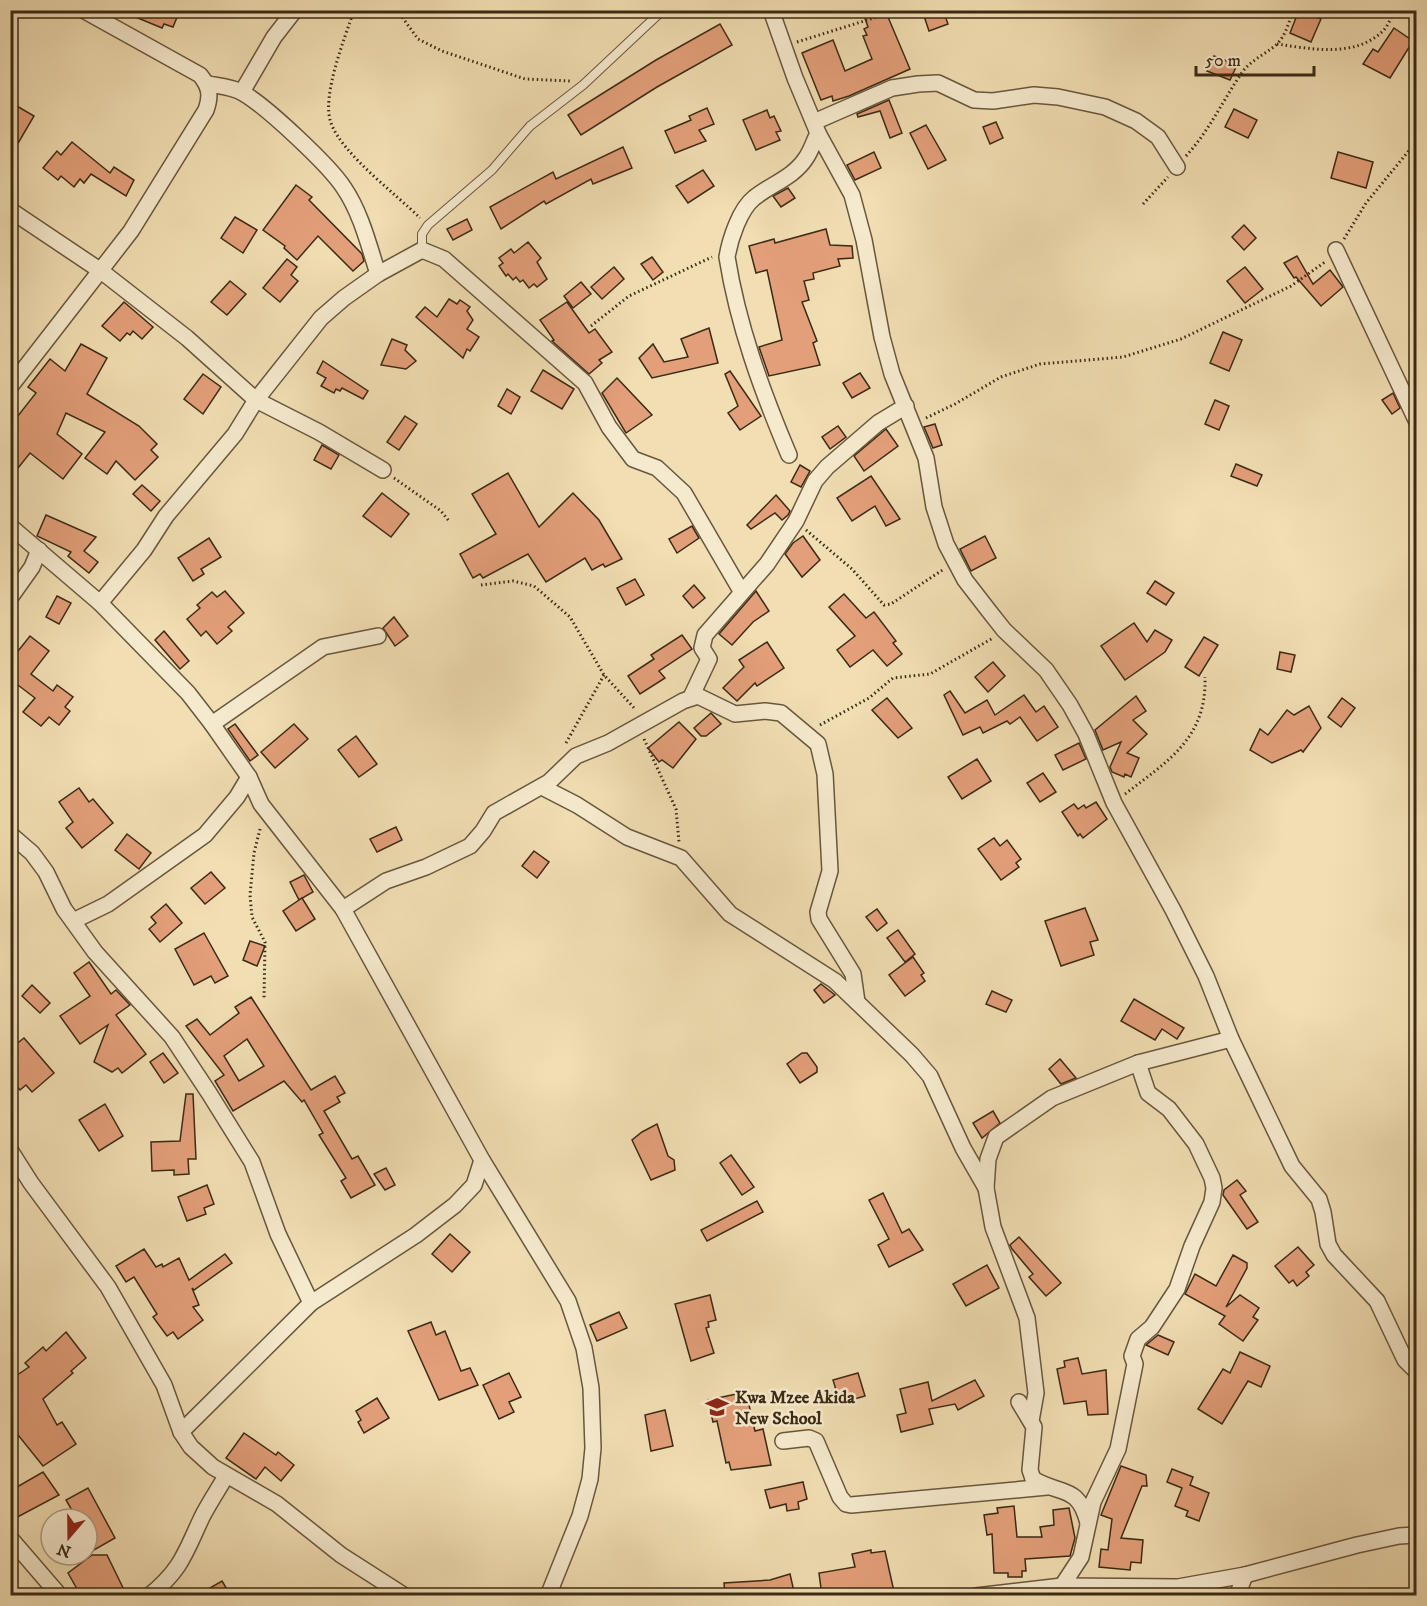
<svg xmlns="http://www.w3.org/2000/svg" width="1427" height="1606" viewBox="0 0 1427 1606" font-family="'IM FELL DW Pica',serif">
<rect width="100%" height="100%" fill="#f1deb3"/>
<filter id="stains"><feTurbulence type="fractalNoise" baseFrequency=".00333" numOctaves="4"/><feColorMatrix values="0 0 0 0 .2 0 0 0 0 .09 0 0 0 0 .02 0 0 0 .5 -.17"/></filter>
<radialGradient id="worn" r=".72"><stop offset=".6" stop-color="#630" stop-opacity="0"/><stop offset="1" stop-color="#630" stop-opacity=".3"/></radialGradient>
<g fill="#e39f79" stroke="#3b2a15" stroke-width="1.5" fill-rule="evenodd">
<path d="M132,10h48l-7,17 -9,-3 -2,4 -41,-17z"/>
<path d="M862,10h23l25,59 -61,27 -16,5 -1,-5 -11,4 -19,-47 31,-13 12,31 27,-12 -9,-23 4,-1 -3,-6 4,-2z"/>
<path d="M922,10h21l5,14 -19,7z"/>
<path d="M1299,10l22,9 -10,23 -21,-9z"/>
<path d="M720,24l12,21 -75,42 -76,48 -13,-20 88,-55z"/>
<path d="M1394,28l19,13 -23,37 -27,-14 10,-15 5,3z"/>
<path d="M1214,56l23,9 -7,15 -23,-9z"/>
<path d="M889,100l13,33 -12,5 -10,-27 -22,6 -1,-3z"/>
<path d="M10,102l24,14 -24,41z"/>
<path d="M707,108l7,16 -15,6 7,11 -31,12 -10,-22 26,-11 -2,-4z"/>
<path d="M1234,109l23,11 -9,18 -23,-11z"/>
<path d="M767,110l3,8 4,-2 7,15 -5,1 4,8 -24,10 -13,-30z"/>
<path d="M996,122l7,16 -13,6 -7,-17z"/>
<path d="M926,125l20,35 -18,9 -18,-36z"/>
<path d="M72,142l38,31 4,-6 20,13 -8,16 -35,-22 -7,9 -4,-4 -6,8 -13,-11 -3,4 -15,-12 14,-17 4,4z"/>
<path d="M623,147l9,21 -39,16 -2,-5 -45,25 -2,-3 -43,28 -11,-22 63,-35 3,7z"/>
<path d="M874,152l7,16 -26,12 -8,-15z"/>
<path d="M1338,152l35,10 -7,26 -35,-10z"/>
<path d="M703,170l11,16 -26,17 -12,-17z"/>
<path d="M296,185l16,12 -3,3 53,54 2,7 -11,10 -35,-35 -21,24 -13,-12 1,-2 -22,-16z"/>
<path d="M788,188l7,10 -14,9 -8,-11z"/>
<path d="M235,217l22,13 -14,23 -22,-15z"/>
<path d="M467,219l5,11 -19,10 -6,-11z"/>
<path d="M1244,225l12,13 -12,12 -12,-13z"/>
<path d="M826,229l4,16 22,1 1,12 -15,1 2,7 -27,7 1,6 -10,2 5,19 -7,2 15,39 -4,2 7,22 -51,11 -10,-29 23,-7 -15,-70 -11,3 -7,-27 25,-7 1,4z"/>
<path d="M528,242l13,16 -4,4 10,17 -10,8 -3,-3 -5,4 -6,-8 -3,2 -4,-5 -3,3 -5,-6 -2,2 -7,-10 4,-3 -4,-5 12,-9 3,4z"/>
<path d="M1297,256l16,28 17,-14 13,17 -22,19 -25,-29 -2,1 -10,-15z"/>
<path d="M652,257l11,15 -10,8 -12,-16z"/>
<path d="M287,259l10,8 -6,8 7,6 -18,21 -17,-14z"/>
<path d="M614,267l10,12 -22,20 -11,-12z"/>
<path d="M1245,267l18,22 -18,14 -18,-22z"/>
<path d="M230,281l16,13 -19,21 -16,-13z"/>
<path d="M581,282l10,12 -18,14 -9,-12z"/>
<path d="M449,299l8,5 3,-4 10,7 -3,4 6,9 -6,9 12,8 -9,14 -3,-2 -4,9 -47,-41 9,-10 12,10z"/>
<path d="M124,302l29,25 -11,12 -9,-8 -3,4 -3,-2 -7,8 -18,-15z"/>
<path d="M567,302l22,31 6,-4 17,23 -13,8 3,3 -13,11 -37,-33 2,-1 -14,-20z"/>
<path d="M709,328l9,35 -66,15 -13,-20 14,-14 11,18 24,-5 -7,-18z"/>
<path d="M1223,332l19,8 -13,31 -19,-8z"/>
<path d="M392,339l15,6 -2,5 11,11 -10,8 -25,-4z"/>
<path d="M81,344l26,14 -20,36 52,32 18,18 -6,6 7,7 -23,23 -19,-19 -9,13 -22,-16 20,-26 -39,-19 -9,21 25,20 -19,25 -33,-26 -20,25v-52l26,-33 -8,-6 22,-28 15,12z"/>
<path d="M323,361l45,30 -5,8 -21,-11 -2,3 -4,-2 -2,4 -13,-7 5,-8 -9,-5z"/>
<path d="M543,370l31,19 -12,20 -31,-18z"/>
<path d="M730,371l31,45 -21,14 -12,-17 10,-7 -13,-32z"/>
<path d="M860,373l10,15 -18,10 -9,-15z"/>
<path d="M203,374l18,13 -18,27 -19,-15z"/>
<path d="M617,378l35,37 -26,18 -24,-40z"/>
<path d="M507,389l13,8 -9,17 -13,-8z"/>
<path d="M1393,393l7,15 -8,6 -10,-14z"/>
<path d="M1215,400l14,6 -10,24 -14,-6z"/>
<path d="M405,416l12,8 -18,26 -12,-8z"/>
<path d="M935,424l7,21 -9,3 -9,-21z"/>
<path d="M838,426l8,11 -16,12 -8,-12z"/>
<path d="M886,429l12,17 -34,25 -10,-15z"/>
<path d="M322,445l17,10 -8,14 -17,-9z"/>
<path d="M1236,464l26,11 -5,11 -26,-10z"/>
<path d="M800,465l10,6 -9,16 -10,-5z"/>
<path d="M508,473l31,54 34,-34 26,27 23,39 -17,8 -2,-3 -11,6 -7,-12 -39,24 -18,-28 -45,24 -3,-4 -7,4 -13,-24 36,-20 -24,-40z"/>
<path d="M871,476l29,43 -14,7 -11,-20 -23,15 -15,-23z"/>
<path d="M142,485l18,16 -9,10 -18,-17z"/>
<path d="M382,493l27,21 -18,23 -28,-21z"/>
<path d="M776,495l14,16 -2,4 -6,5 -7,-7 -24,16 -4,-4z"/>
<path d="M46,515l50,22 -12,14 14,11 -9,11 -21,-17 3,-4 -34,-16z"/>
<path d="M692,526l7,12 -22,15 -8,-14z"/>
<path d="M803,536l17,24 -18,17 -17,-23 8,-11z"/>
<path d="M985,536l11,22 -25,13 -11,-22z"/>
<path d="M209,538l12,19 -20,12 3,5 -11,7 -15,-23z"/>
<path d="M635,579l9,16 -18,10 -9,-17z"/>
<path d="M1155,581l19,12 -8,12 -19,-12z"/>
<path d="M694,585l11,13 -12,10 -10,-12z"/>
<path d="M225,591l19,22 -16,14 4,4 -15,13 -11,-13 -5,5 -14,-17 13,-11 -3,-3 15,-13 5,5z"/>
<path d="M756,591l13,20 -16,11 -21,23 -13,-11z"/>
<path d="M844,594l22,24 8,-6 22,29 -3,2 9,11 -15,12 -14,-16 -23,17 -13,-17 18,-14 -26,-29z"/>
<path d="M57,596l14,7 -12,21 -13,-7z"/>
<path d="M394,617l14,19 -13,10 -12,-18z"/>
<path d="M1134,623l13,19 8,-12 17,10 -7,12 -40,28 -24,-34z"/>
<path d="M164,631l25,30 -9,8 -25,-29z"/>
<path d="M682,635l10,14 -33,22 6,7 -25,16 -12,-18 26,-17 -3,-4z"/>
<path d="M30,636l19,15 -18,23 22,17 4,-6 16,12 -8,10 5,4 -11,14 -10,-8 -8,9 -18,-14 12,-14 -25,-19v-18z"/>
<path d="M1204,637l14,8 -19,31 -14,-9z"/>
<path d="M767,642l17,26 -27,18 -2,-3 -18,18 -14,-13 21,-21 -5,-7z"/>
<path d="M1280,652l15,3 -4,17 -14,-3z"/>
<path d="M993,662l12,14 -17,16 -13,-15z"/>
<path d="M950,691l15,22 22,-13 8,15 29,-20 12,17 8,-6 14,21 -21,14 -17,-24 -10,7 -3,-3 -24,12 -3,-6 -17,8 -19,-40z"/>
<path d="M1136,696l10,15 -13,9 14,14 -20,19 12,5 -8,19 -6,-3 -1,3 -12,-5 -2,-5 11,-25 -18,8 -8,-20z"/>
<path d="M887,698l25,30 -14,10 -26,-28z"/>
<path d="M1342,698l13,10 -14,19 -13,-10z"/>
<path d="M1309,706l12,22 -18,24 -2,-2 -29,13 -22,-13 10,-21 8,6 19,-25 7,5z"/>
<path d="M711,713l10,11 -15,12h-5l-7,-8z"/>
<path d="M679,722l17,17 -23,29 -11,-8 -3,2 -11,-14z"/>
<path d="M235,724l23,31 -8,6 -22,-32z"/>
<path d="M294,724l14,15 -33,29 -14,-16z"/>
<path d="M356,736l21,28 -18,13 -21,-27z"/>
<path d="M1079,743l7,16 -23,11 -8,-15z"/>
<path d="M977,759l14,22 -29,18 -14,-22z"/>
<path d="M1043,773l13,19 -16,10 -13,-19z"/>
<path d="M79,788l10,14 4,-3 20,24 -31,25 -16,-20 7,-6 -14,-20z"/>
<path d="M1096,802l11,17 -24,19 -3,-4 -2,2 -16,-24 12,-8 4,5 6,-4 2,3z"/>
<path d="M396,827l6,13 -25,12 -7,-13z"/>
<path d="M127,834l24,19 -12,16 -24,-19z"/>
<path d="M994,838l6,8 7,-6 14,19 -5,4 3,4 -18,13 -23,-31z"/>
<path d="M534,851l15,11 -12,16 -15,-12z"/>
<path d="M211,872l14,16 -20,16 -14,-16z"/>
<path d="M304,875l9,17 -14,8 -9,-18z"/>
<path d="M302,898l13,21 -19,12 -13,-20z"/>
<path d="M166,904l16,19 -22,19 -11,-13 7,-6 -5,-6z"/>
<path d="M1085,908l13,32 -8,2 4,13 -33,11 -16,-45z"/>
<path d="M877,909l10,14 -10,8 -11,-14z"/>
<path d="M898,930l17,24 -10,8 -18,-24z"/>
<path d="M204,933l24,43 -13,7 -4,-7 -17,9 -19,-36z"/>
<path d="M250,941l15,5 -8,20 -14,-6z"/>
<path d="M913,957l11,16 -3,2 4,6 -20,15 -16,-21z"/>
<path d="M89,962l22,32 5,-4 14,15 -14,10 30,39 -24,19 -4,-5 -6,4 -18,-10 14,-37 -28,19 -20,-28 30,-20 -16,-23z"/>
<path d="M821,984l14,11 -11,8 -10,-13z"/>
<path d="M32,985l18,18 -10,10 -18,-17z"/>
<path d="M992,991l20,9 -6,12 -20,-8z"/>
<path d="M251,997l60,93 24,-14 10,17 -8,4 3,5 -16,9 28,48 6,-3 17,29 -24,13 -10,-17 5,-3 -27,-43 4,-2 -19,-33 -2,2 -18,-21 -51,30 -18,-30 9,-6 -38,-49 11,-7 13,16 29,-22 -4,-6zM247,1039l17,27 -25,15 -15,-25z"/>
<path d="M1134,999l50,29 -7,11 -15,-10 -7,11 -34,-19z"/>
<path d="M24,1038l30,35 -22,19 -6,-7 -6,5 -10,-12v-29z"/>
<path d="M163,1053l15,20 -14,10 -14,-21z"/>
<path d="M802,1053h5l10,14v5l-17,11 -13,-19z"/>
<path d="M1060,1059l16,19 -15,6 -12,-15z"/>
<path d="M186,1094h7l3,65h-8l1,15 -15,1v-5l-22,1 -1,-29 29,-1z"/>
<path d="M105,1104l18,32 -24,15 -20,-31z"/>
<path d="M993,1111l7,12 -18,15 -9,-15z"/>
<path d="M657,1124l11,32 6,4 1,10 -24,10 -19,-40 10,-8z"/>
<path d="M731,1155l23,32 -12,8 -22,-32z"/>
<path d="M386,1168l9,17 -10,5 -11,-16z"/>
<path d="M1237,1180l9,11 -6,4 18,27 -11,7 -24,-34 1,-5z"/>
<path d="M207,1185l7,19 -10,4 2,6 -19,7 -9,-24z"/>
<path d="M883,1193l19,40 7,-4 14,21 -34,17 -11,-22 11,-6 -20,-39z"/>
<path d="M757,1201l6,11 -56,29 -6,-11z"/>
<path d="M450,1234l20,18 -18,20 -20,-18z"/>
<path d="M1019,1237l42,46 -15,13 -17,-19 4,-3 -21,-25 -2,-4z"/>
<path d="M1298,1247l16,18 -8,7 3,4 -12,10 -4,-6 -4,3 -14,-17z"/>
<path d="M144,1249l12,18 6,-3 1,3 16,-9 10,22 36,-26 7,9 -38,27 -2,-2 7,17 -6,2 10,13 -25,19 -5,-7 -6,4 -14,-19 4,-3 -23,-37 -8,5 -10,-16z"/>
<path d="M1233,1255l14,8v5l-21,39 14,-12 19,13 -6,9 5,3 -15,21 -24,-17 6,-8 -40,-22 10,-20 21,12z"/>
<path d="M987,1265l12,23 -33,18 -13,-22z"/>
<path d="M710,1295l6,25 -8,2 1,5 -3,1 8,25 -23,8 -16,-57z"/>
<path d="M619,1312l8,16 -30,13 -7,-16z"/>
<path d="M431,1322l5,13 9,-4 16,40 9,-3 8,17 -39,15 -31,-69z"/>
<path d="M66,1332l20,26 -15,13 2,2 -30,26 14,26 5,-3 14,22 -33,22 -33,-41v-45l19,-13 -4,-4 18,-16 3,4z"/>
<path d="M1158,1335l16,7 -6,13 -22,-10z"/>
<path d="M1240,1352l30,14 -9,21 -13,-6 -26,43 -24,-15 25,-40 7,4z"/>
<path d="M1078,1358l4,16 24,-4 2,44 -20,1 -2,-14 -22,3 -7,-35 8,-2 -1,-6z"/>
<path d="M509,1373l12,24 -12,5 5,10 -15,7 -16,-34z"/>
<path d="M858,1373l7,23 -25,7 -7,-23z"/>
<path d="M975,1380l9,16 -26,14 -3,-6 -26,5 4,15 -32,8 -4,-17 9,-2 -6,-24 28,-7 4,19z"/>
<path d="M746,1392l9,39 8,-2 8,36 -40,5 -2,-8 -3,1 -9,-42 -4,1 -5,-22z"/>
<path d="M377,1398l12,20 -25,15 -6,-11 3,-2 -5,-9z"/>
<path d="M665,1410l8,36 -22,5 -6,-36z"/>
<path d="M244,1433l32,22 2,-3 16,13 -13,16 -16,-14 -9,12 -30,-21z"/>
<path d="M1121,1466l25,9 1,11h-5l-21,52 22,2 -2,23 -10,-1 -1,8 -31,-3 2,-18 7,1 4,-31 -11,-4z"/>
<path d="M1172,1469l21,8 -3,8 19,8 -10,28 -13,-5 2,-5 -13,-5 7,-18 -15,-6z"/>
<path d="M43,1472l16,23 -49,26v-30z"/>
<path d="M803,1482l4,17 -9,3 1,7 -12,2 -1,-7 -16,4 -5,-18z"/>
<path d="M88,1488l27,50 -28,16v-35h-10l-11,-19z"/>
<path d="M1014,1506l3,31h25l-2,-10 14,-2 -1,-15 16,-2 6,30 -5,18 -45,3 1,12h-4v6h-14v-4h-14l-2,-39 -5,1 -3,-20 14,-2 -1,-5z"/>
<path d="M871,1550v3l14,-2 10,45h-73l-3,-23 36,-6 -3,-13z"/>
<path d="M92,1555h15l20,41h-46l-13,-23z"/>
<path d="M790,1574l5,22h-70l-1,-13 46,-3z"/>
<path d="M222,1581l9,15h-35z"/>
</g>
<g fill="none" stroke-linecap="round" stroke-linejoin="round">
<g stroke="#68573c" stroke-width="10">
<path id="lane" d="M422,250v-16l6,-9 64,-55 38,-44 53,-41 80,-75"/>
</g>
<g stroke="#68573c" stroke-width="18">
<g id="street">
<path d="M771,10l24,68 23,55 34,62 12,45 18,97 10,37 34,84 8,49 12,37 19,36 24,31 15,19 42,40 24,35 16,29 28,69 59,107 33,66 25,63 61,127 27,33 4,13 5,32 6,11 43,46 28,59 11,11"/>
<path d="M208,84c11,2 25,3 35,9 24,14 87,73 101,95 17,25 25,58 34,86"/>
<path d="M242,92l32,-55 21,-27"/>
<path d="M814,122l78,-34 26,-4 20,-1 36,17 19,1 41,-6 24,2 47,10 31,14 22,16 19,30"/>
<path d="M10,210l91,61 86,67 69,62 63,32 64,38"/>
<path d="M1336,250l80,170"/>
<path d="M10,387l121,-156 75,-121c5,-14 4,-23 -6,-35l-117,-65"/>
<path d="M789,455c-27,-64 -51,-129 -62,-198 3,-18 13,-48 27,-59 17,-14 39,-20 52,-40 5,-7 8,-17 12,-25"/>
<path d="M10,526l90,77 88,90 24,31 37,53 12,27 82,105 139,251 86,141 16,47 7,40 2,60 -3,31 -10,37 -32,80"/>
<path d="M10,598l22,-31 7,-17"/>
<path d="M100,603l44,-53 22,-34 69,-82 21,-34 65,-82 23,-20 34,-24 44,-24 22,9 141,124 24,44 24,32 24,9 27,25 57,98"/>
<path d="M691,697l18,-38 -7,-11 3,-13 62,-71 29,-43 19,-40 12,-14 51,-44 28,-17"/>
<path d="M212,724l111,-77 55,-11"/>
<path d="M542,787l35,18 50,32 54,21 49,56 105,67 77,74 18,21 33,72 23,40"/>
<path d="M10,834l22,19 14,19 18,37 31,43 77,85 37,56 43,69 26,72 33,69"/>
<path d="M343,909l43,-28 40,-14 44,-21 13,-15 11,-18 55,-31 27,-26 32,-13 75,-42 15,-5 37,18 30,-3 16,2 37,31 7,30 5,97 -12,41 1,7 34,55 4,28"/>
<path d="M73,921l35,-17 97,-69 32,-38 12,-20"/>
<path d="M10,1150l21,33 77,104 56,98 17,47 10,15 22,20 64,37 64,51 64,41"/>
<path d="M1019,1402l15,25 -4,43 3,9c28,17 45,5 55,44"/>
<path d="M1031,1421l5,-28 -9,-75 -34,-91 -7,-39 2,-29 8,-22 56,-39 86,-35 93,-24"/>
<path d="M181,1432l130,-129 105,-68 39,-30 19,-20 8,-25"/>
<path d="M783,1441l26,-3 7,3 24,56 6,7 5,1 196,-18"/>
<path d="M10,1538l50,58"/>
<path d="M1062,1586l19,-29 12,-55 25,-53 17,-85 -3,-8 6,-17 14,-12 25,-38 15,-43 20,-44 2,-14 -2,-10 -16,-34 -27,-35 -21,-16 -10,-30"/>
<path d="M149,1596c33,-27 36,-43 53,-79 7,-14 16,-27 24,-41"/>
<path d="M976,1596l86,-10 116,1 67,-12 112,-30 42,-9 17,-1"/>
<path d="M1237,1596l8,-21"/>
</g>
</g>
<g stroke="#3b2a15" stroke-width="3" stroke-dasharray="1.5 3" stroke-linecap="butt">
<path d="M354,10c-9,28 -33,86 -23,113 11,31 65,71 89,95"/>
<path d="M397,10l21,29 24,12 83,28 45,2"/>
<path d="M797,42l83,-26 10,-6"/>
<path d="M1277,44c34,5 78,14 106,-13 5,-5 8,-14 12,-21"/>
<path d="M1186,156c23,-25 36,-54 55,-82 9,-14 24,-19 36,-30 9,-9 12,-22 16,-34"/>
<path d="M1143,204l25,-27"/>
<path d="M1344,239l22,-36 50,-61"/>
<path d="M591,326l38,-30 83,-39"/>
<path d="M926,418l29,-14 46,-27 39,-13 83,-7 58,-18 110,-53 34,-24"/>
<path d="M394,478l47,33 8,10"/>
<path d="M806,530l46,39 32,36 7,-1 53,-35"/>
<path d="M481,585l32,-4 21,5 36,31 34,58 32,35"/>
<path d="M820,725l49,-27 24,-20 37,-4 63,-36"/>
<path d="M644,739l32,70 3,33"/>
<path d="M566,743l38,-68"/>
<path d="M1125,794c43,-33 82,-56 80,-117"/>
<path d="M260,829l-6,24 -4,42 2,22 13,25 -1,58"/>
</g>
<use href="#lane" stroke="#f6eace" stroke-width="8"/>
<use href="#street" stroke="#f6eace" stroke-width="15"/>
</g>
<defs>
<g id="school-bare" transform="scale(1.8)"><path d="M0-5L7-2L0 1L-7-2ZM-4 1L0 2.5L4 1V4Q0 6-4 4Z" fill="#8f2418" stroke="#f6eace" stroke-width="2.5" paint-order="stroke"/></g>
</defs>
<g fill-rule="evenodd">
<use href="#school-bare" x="717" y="1407"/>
</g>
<g text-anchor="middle" stroke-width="5" stroke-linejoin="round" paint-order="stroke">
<g font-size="18" font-weight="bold" fill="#3b2a15" stroke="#f6eace" text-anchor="start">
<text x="735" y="1403">Kwa Mzee Akida<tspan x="735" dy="21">New School</tspan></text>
</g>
</g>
<rect width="1427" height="1606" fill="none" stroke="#f1deb3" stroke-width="36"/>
<rect x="12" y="12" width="1403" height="1582" fill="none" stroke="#3b2a15" stroke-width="3"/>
<rect x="18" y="18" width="1391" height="1570" fill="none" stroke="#3b2a15" stroke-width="1.5"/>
<g transform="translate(69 1537) rotate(200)"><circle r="28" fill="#f6eace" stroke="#ab9d84" stroke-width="1.5"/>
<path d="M0-4.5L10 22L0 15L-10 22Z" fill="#8f2418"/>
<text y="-9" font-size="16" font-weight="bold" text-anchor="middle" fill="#3b2a15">N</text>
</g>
<path d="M1196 66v9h118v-9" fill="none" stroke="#3b2a15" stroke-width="3"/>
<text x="1205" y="66" font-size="18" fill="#3b2a15" stroke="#f6eace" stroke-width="4.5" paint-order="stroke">50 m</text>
<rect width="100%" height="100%" filter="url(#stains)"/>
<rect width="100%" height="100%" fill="url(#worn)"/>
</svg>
